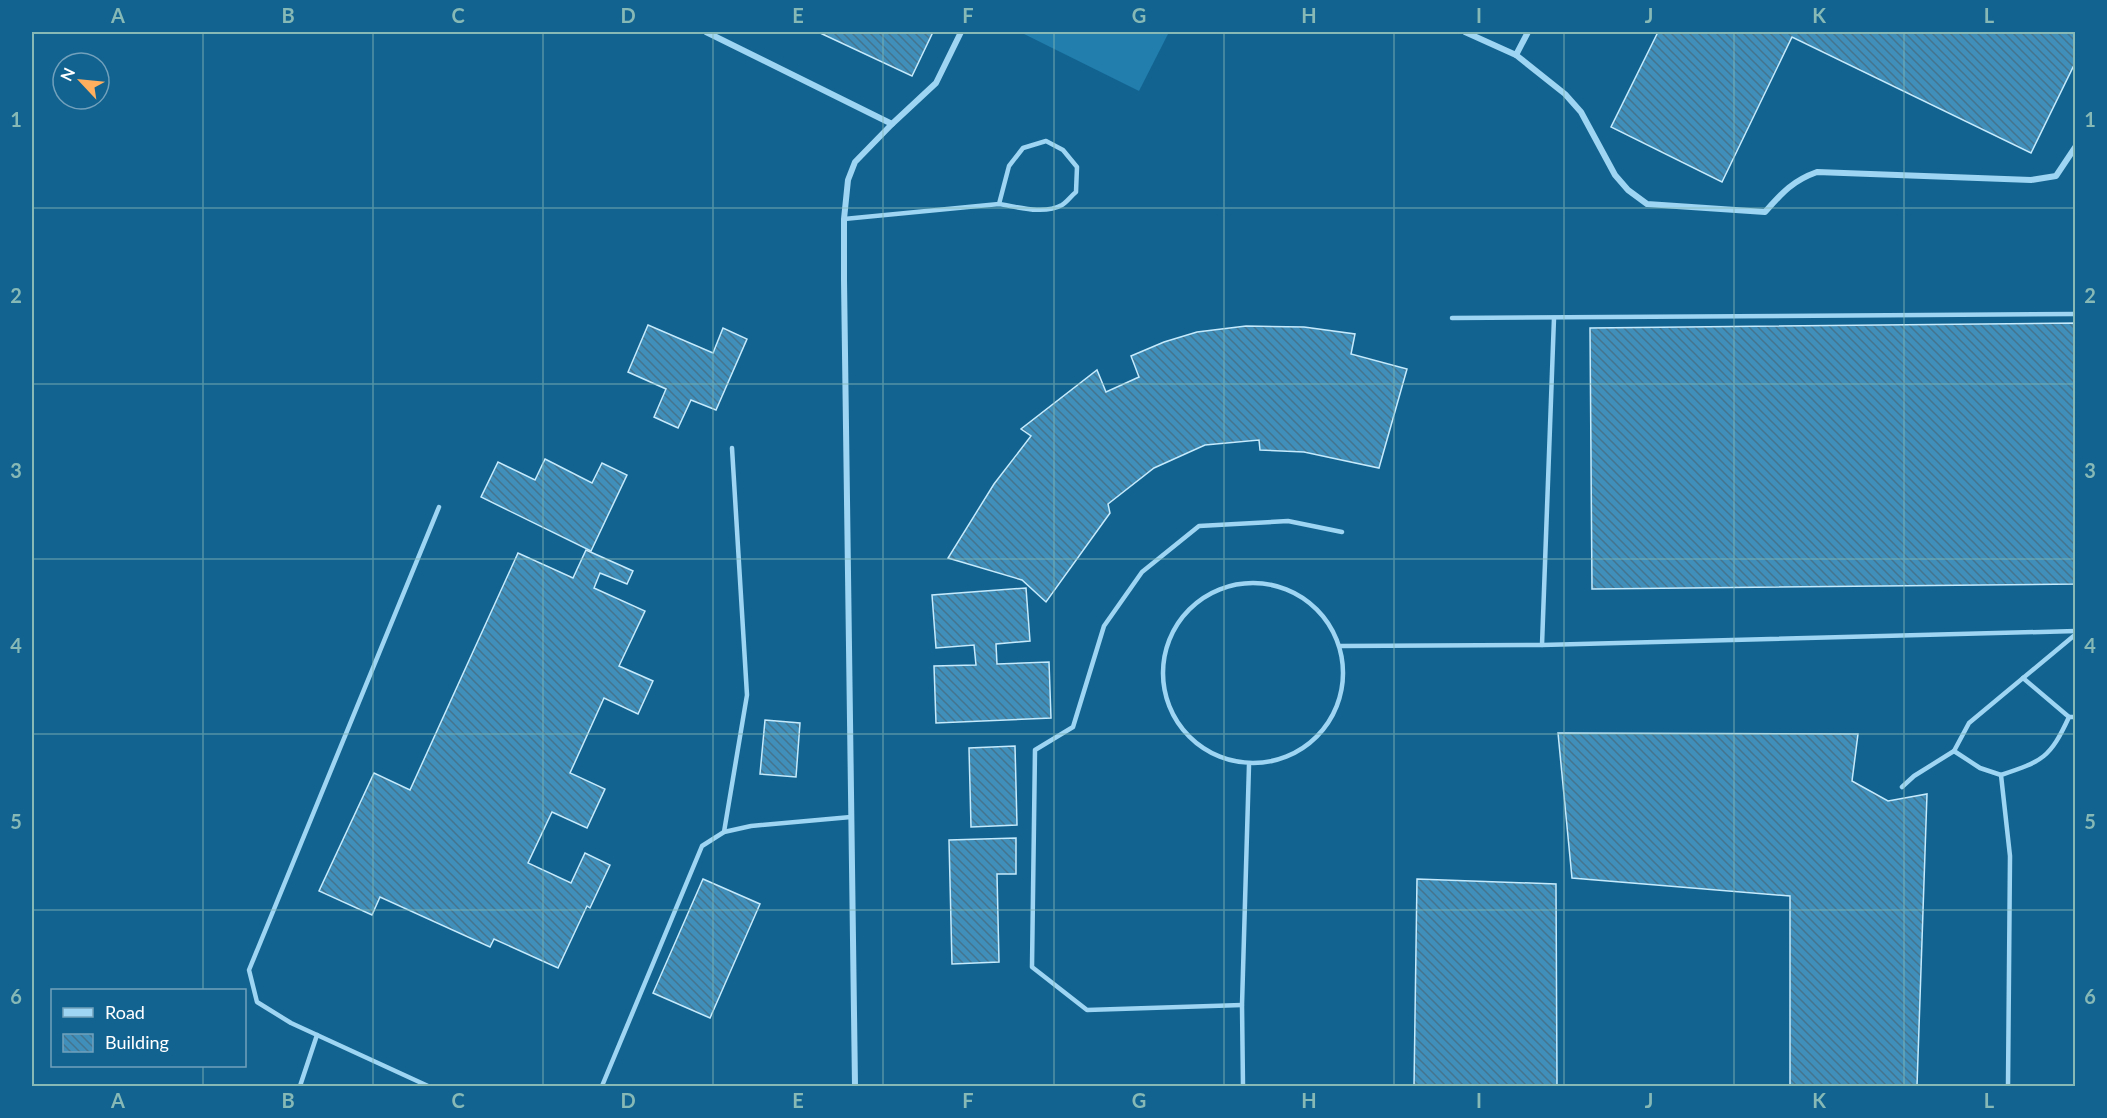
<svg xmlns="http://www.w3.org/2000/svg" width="2107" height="1118" viewBox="0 0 2107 1118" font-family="Lato,sans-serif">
<defs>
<pattern id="building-back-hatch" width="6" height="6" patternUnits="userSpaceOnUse" patternTransform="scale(1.5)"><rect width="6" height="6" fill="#3f8fba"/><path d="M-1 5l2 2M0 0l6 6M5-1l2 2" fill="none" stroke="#44748e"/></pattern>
</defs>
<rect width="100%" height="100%" fill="#136390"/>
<path fill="#217ead" d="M1020,32h149l-30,59z"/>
<g fill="url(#building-back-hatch)" stroke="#c5eafc" stroke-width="1.5">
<path d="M818,32h115l-21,44z"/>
<path d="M1658,32h418v29l-45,92 -239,-116 -70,145 -111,-55z"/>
<path d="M2076,323v261l-484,5 -2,-261z"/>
<path d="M648,325l65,28 10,-25 24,11 -31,71 -25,-10 -13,28 -24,-11 12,-28 -38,-17z"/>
<path d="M1246,326l58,1 51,7 -4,20 56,15 -28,99 -75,-16 -44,-2 -1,-10 -54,5 -51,23 -46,36 2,9 -64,89 -24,-22 -74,-22 46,-74 37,-48 -10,-7 76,-59 9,22 33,-15 -8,-21 33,-14 33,-10z"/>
<path d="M545,459l47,24 10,-20 25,12 -36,76 -110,-54 17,-35 37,18z"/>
<path d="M586,550l47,21 -6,13 -27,-11 -6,15 51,23 -26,55 34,15 -15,33 -34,-16 -34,75 35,16 -18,39 -35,-16 -24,51 43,20 14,-30 25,12 -20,43 -3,-2 -29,62 -64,-29 -4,8 -110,-50 -8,18 -53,-24 55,-118 36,17 108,-237 55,25z"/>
<path d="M1026,588l4,53 -34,3 1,20 52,-2 2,56 -115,5 -2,-57 42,-1 -2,-20 -38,3 -4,-53z"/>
<path d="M765,720l35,3 -4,54 -36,-3z"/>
<path d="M1558,733l300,1 -6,47 36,20 39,-7 -10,292h-127v-190l-218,-18z"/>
<path d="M1015,746l2,79 -46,2 -2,-79z"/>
<path d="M1016,838v36h-19l2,88 -47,2 -3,-124z"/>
<path d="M703,879l57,25 -50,114 -57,-25z"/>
<path d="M1417,879l139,5 1,202h-143z"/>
</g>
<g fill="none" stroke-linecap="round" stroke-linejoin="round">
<g stroke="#9ed5f2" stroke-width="4.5">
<path d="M844,219l155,-15c19,3 45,11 63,1 5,-3 9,-9 14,-13l1,-25 -14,-17 -17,-9 -23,7 -14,18 -10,38"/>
<path d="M1452,318l624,-4"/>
<circle cx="1253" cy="673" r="90"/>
<path d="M1542,645l12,-327"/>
<path d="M1340,646l202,-1 534,-14"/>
<path d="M2023,678l46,39"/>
<path d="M1954,751l15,-28 107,-89"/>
<path d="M1902,787l12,-11 40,-25 26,17 21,7"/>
<path d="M724,832l23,-137 -15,-247"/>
<path d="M1242,1005l-155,5 -55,-43 3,-217 38,-23 31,-101 38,-54 57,-46 89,-5 54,11"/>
<path d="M300,1086l17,-51"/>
<path d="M428,1086l-137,-63 -34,-21 -8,-32 190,-463"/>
<path d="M602,1086l100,-240 22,-14 27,-6 100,-9"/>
<path d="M1243,1086l-1,-81 7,-240"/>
<path d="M2008,1086l2,-230 -9,-81c42,-14 49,-17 68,-58h7"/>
</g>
<g stroke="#9ed5f2" stroke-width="6">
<path d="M706,32l186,92"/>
<path d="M1465,32l51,23 12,-23"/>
<path d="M1516,55l49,39 16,18 34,63 13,15 19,14 118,8c17,-19 27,-31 52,-40l214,8 25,-4 20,-30"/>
<path d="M855,1086l-11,-806v-61l4,-39 7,-18 37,-38 44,-41 25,-51"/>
</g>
</g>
<path fill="none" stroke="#87bab6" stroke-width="1.5" stroke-opacity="0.55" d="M203,32v958M373,32v1054M543,32v1054M713,32v1054M883,32v1054M1054,32v1054M1224,32v1054M1394,32v1054M1564,32v1054M1734,32v1054M1904,32v1054M32,208h2044M32,384h2044M32,559h2044M32,734h2044M32,910h2044M203,1066v20"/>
<rect width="2107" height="1118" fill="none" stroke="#136390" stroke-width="66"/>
<rect x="51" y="989" width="195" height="78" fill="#136390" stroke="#71a1bc" stroke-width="1.5"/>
<rect x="63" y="1008" width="30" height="9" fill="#9ed5f2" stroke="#71a1bc" stroke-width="1.5"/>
<text x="105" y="1019" font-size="18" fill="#ffffff">Road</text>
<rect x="63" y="1034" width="30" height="18" fill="url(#building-back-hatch)" stroke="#71a1bc" stroke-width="1.5"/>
<text x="105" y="1049" font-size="18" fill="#ffffff">Building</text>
<g transform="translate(81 81) rotate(296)"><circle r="28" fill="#136390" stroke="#71a1bc" stroke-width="1.5"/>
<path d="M0-4.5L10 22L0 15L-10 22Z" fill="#ffaf5e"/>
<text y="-9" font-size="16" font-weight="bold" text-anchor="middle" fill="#ffffff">N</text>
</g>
<rect x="33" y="33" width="2041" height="1052" fill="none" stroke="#87bab6" stroke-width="2"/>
<g font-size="20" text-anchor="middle" font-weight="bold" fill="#87bab6">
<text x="118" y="23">A</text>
<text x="288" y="23">B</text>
<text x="458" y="23">C</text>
<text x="628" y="23">D</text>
<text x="798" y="23">E</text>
<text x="968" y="23">F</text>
<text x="1139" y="23">G</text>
<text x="1309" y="23">H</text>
<text x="1479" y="23">I</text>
<text x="1649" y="23">J</text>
<text x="1819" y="23">K</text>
<text x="1989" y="23">L</text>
<text x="16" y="127">1</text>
<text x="2090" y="127">1</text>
<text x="16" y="303">2</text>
<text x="2090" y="303">2</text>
<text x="16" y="478">3</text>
<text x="2090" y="478">3</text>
<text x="16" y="653">4</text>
<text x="2090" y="653">4</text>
<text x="16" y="829">5</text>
<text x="2090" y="829">5</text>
<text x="16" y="1004">6</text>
<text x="2090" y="1004">6</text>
<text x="118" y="1108">A</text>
<text x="288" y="1108">B</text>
<text x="458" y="1108">C</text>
<text x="628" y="1108">D</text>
<text x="798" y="1108">E</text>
<text x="968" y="1108">F</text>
<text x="1139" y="1108">G</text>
<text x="1309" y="1108">H</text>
<text x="1479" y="1108">I</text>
<text x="1649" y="1108">J</text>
<text x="1819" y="1108">K</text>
<text x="1989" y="1108">L</text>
</g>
</svg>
